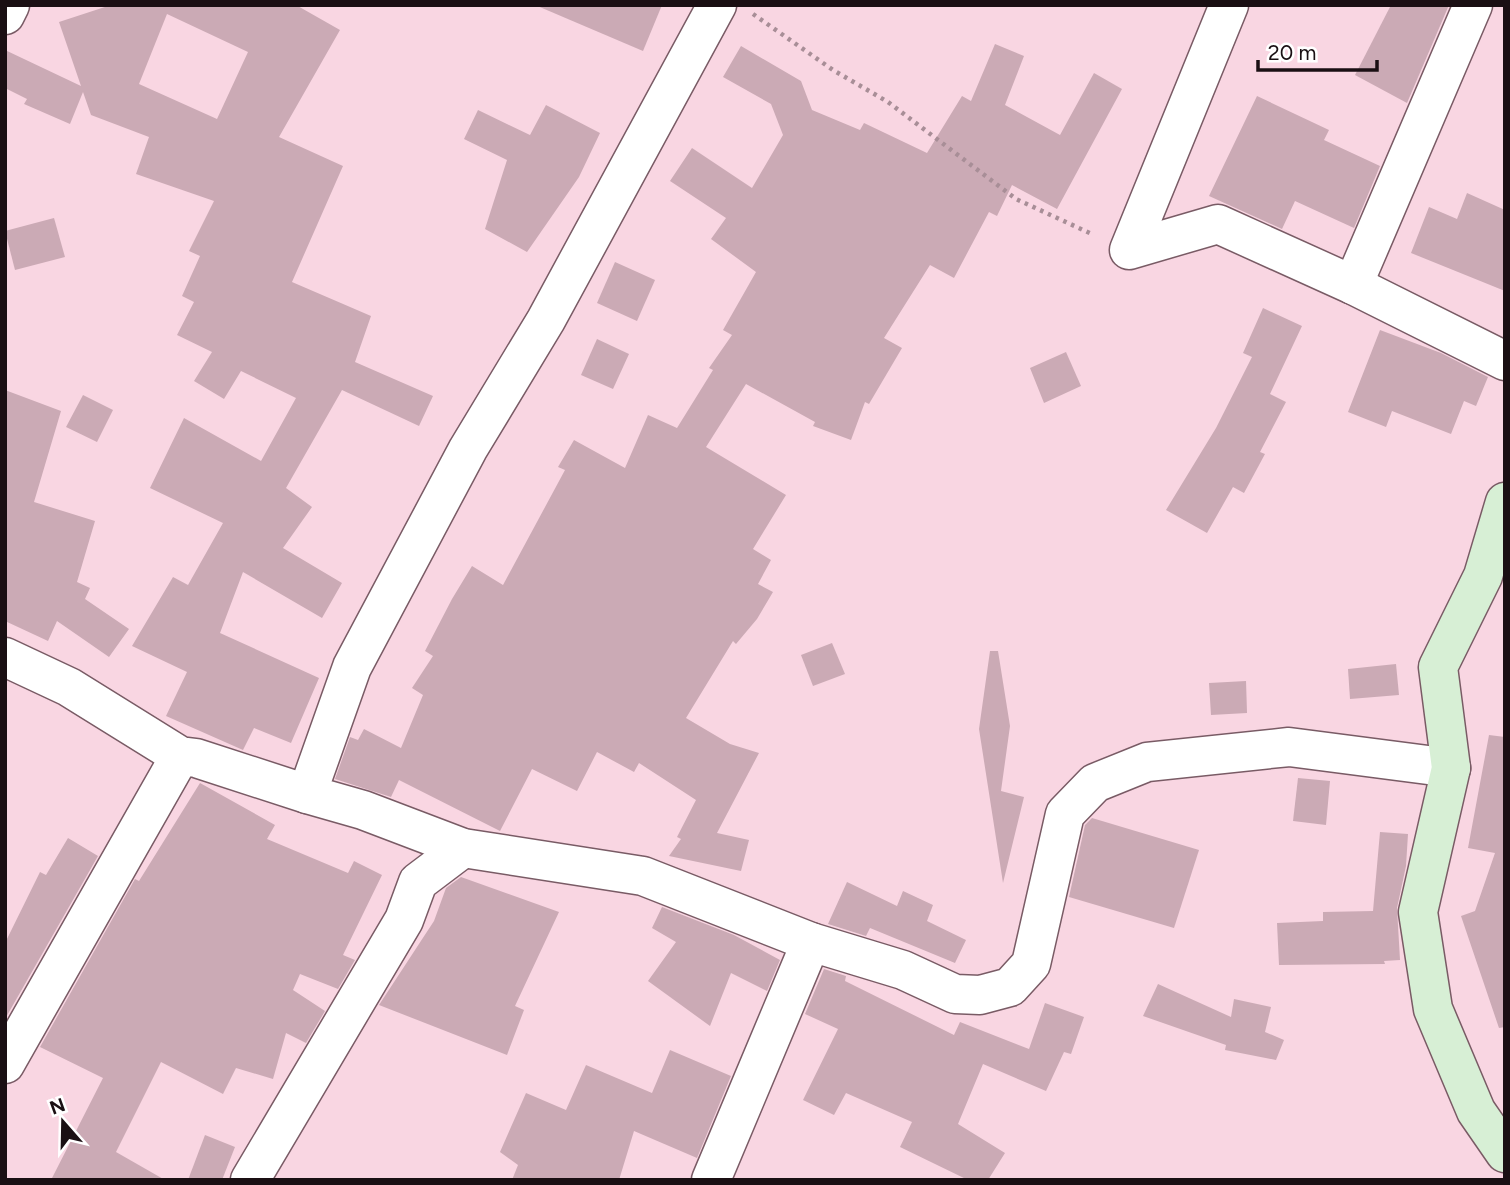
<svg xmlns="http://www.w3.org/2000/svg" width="1510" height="1185" viewBox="0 0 1510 1185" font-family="Figtree,sans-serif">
<rect width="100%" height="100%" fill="#f9d6e2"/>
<g fill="#cbaab5" fill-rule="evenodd">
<path d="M111,5h185l44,25 -61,107 64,29 -51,116 79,34 -16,46 78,34 -14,30 -77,-36 -56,98 26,19 -29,41 59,35 -20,35 -79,-46 -23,61 99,45 -28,65 -37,-15 -11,22 -77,-34 21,-44 -55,-26 41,-69 15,8 35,-62 -73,-35 34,-70 77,43 35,-63 -55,-27 -17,28 -30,-18 18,-29 -35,-17 17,-33 -12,-6 18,-40 -11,-5 25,-50 -78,-27 13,-37 -58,-22 -8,-23 -13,32 -46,-20 3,-5 -22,-11v-38l76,36 -22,-64zM167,14l81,38 -31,67 -78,-35z"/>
<path d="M535,5h127l-19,46z"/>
<path d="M1391,5h58l-42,98 -52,-28z"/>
<path d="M995,44l29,12 -19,49 55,30 34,-62 28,16 -65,120 -45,-24 -15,31 -8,-4 -35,66 -24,-13 -46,73 18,10 -33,56 -4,-2 -14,38 -38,-14 2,-4 -69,-38 -40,63 80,48 -33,54 18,11 -13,24 15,8 -16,27 -21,25 -3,-3 -47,77 44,26 29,9 -42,80 32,7 -8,31 -72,-15 12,-17 -4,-2 19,-37 -57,-37 -5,9 -37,-20 -20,39 -45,-22 -32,62 -101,-51 -8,17 -56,-18 15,-42 8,3 6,-11 37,19 22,-53 -11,-7 21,-32 -8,-5 27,-52 20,-33 31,19 62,-115 -7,-3 16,-27 51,28 23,-53 29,13 36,-58 -4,-2 23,-33 -9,-5 33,-58 -45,-33 15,-21 -56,-37 22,-33 60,40 31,-53 -12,-31 -48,-27 18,-31 60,35 11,29 48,20 4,-7 63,30 35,-57 9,5z"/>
<path d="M1257,96l72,34 -5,10 56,26 -26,62 -59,-27 -13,28 -73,-33z"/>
<path d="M546,105l54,28 -21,44 -52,75 -42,-23 22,-69 -43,-21 14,-29 52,25z"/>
<path d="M1467,193l38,17v81l-94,-38 18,-46 28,12z"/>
<path d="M54,218l11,39 -50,13 -10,-39z"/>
<path d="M615,262l40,18 -18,41 -40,-18z"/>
<path d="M1263,308l39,18 -32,68 16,8 -26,50 5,2 -21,39 -11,-6 -26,46 -41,-23 50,-82 36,-71 -9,-4z"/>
<path d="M1380,330l61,23 47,24 -12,29 -12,-5 -13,33 -59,-23 -6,16 -38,-15z"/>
<path d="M597,339l32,15 -16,35 -32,-14z"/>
<path d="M1066,352l15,34 -37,17 -14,-35z"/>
<path d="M5,390l56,21 -27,91 61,19 -18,61 13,6 -5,11 44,30 -20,28 -52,-36 -9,20 -43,-20z"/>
<path d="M83,395l30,15 -16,32 -31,-15z"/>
<path d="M832,643l13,31 -32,12 -12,-31z"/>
<path d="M990,651h8l12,75 -9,65 23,6 -21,86 -24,-154z"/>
<path d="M1396,664l3,31 -49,4 -2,-30z"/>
<path d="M1246,681l1,32 -36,2 -2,-32z"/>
<path d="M1489,735l16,2v290l-6,1 -38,-112 14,-5 20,-58 -27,-5z"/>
<path d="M1298,778l32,3 -4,44 -33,-4z"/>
<path d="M200,783l75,42 -8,14 81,34 6,-12 28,14 -39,80 12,5 -17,29 -38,-15 -7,16 32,21 -19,32 -20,-10 -13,46 -37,-11 -13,26 -62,-32 -45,90 49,28h-114l52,-102 -63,-31 95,-168 4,2z"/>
<path d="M1092,818l107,32 -25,78 -105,-31 16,-72z"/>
<path d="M1380,832l28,2 -2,32 -9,42 3,52 -16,1 1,3 -106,1 -2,-42 46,-2v-9l50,-1z"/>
<path d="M68,838l30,18 -93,163v-76l35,-71 6,3z"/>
<path d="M461,877l98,35 -44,94 9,4 -17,45 -128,-50 55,-84 12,-33z"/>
<path d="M847,882l50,24 6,-15 30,14 -6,16 39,19 -11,23 -85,-35 -4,8 -38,-12z"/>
<path d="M662,907l72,28 46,25 -13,31 -36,-18 -21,53 -62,-45 28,-39 -24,-14z"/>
<path d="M824,969l22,7 -1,5 109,54 6,-13 69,27 16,-46 39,14 -13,37 -7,-2 -18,39 -63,-27 -25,60 47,29 -17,27h-20l-68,-33 12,-25 -66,-29 -12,22 -31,-15 35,-71 -33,-15z"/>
<path d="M1158,984l73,33 3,-18 37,8 -6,25 19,8 -8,20 -51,-10 1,-5 -83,-29z"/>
<path d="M670,1050l61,26 -34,82 -63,-27 -15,49h-107l6,-15 -18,-13 26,-59 40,17 20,-45 66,28z"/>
<path d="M205,1135l30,12 -13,33h-34z"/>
</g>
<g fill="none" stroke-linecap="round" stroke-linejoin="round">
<g stroke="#795b65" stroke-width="41">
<g id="street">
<path d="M717,5l-171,315 -78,129 -116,218 -45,127 56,16 100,38 180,28 168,66 92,28 52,24 25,1 30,-8 21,-23 34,-150 30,-31 52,-21 142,-15 162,21"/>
<path d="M1229,5l-100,245 89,-26 135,61 152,76"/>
<path d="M5,15l5,-10"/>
<path d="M1353,285l120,-280"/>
<path d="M5,657l64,30 111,69 16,2 111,36"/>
<path d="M5,1064l175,-308"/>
<path d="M250,1180l154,-260 14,-38 45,-34"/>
<path d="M711,1180l100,-238"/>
</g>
</g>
<g stroke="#795b65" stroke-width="41">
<path id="secondary" d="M1505,502l-22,74 -45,91 13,101 -33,144 15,97 43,102 29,42"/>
</g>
<path stroke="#a88e97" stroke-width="4.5" stroke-dasharray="3.5 5" stroke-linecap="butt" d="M753,14l80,56 55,32 128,97 78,36"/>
<use href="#street" stroke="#fff" stroke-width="38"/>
<use href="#secondary" stroke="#d7efd5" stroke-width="38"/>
</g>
<rect width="1510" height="1185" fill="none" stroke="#1a0f13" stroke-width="14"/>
<g transform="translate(63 1122) rotate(340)" stroke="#ffffff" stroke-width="5" paint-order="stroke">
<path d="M0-5L12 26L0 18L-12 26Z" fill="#1a0f13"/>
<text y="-10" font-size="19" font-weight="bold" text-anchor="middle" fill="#1a0f13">N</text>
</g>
<path d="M1258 60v10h119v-10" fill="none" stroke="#1a0f13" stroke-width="3.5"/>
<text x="1268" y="60" font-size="21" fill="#1a0f13" stroke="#ffffff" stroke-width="5" paint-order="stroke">20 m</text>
</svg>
